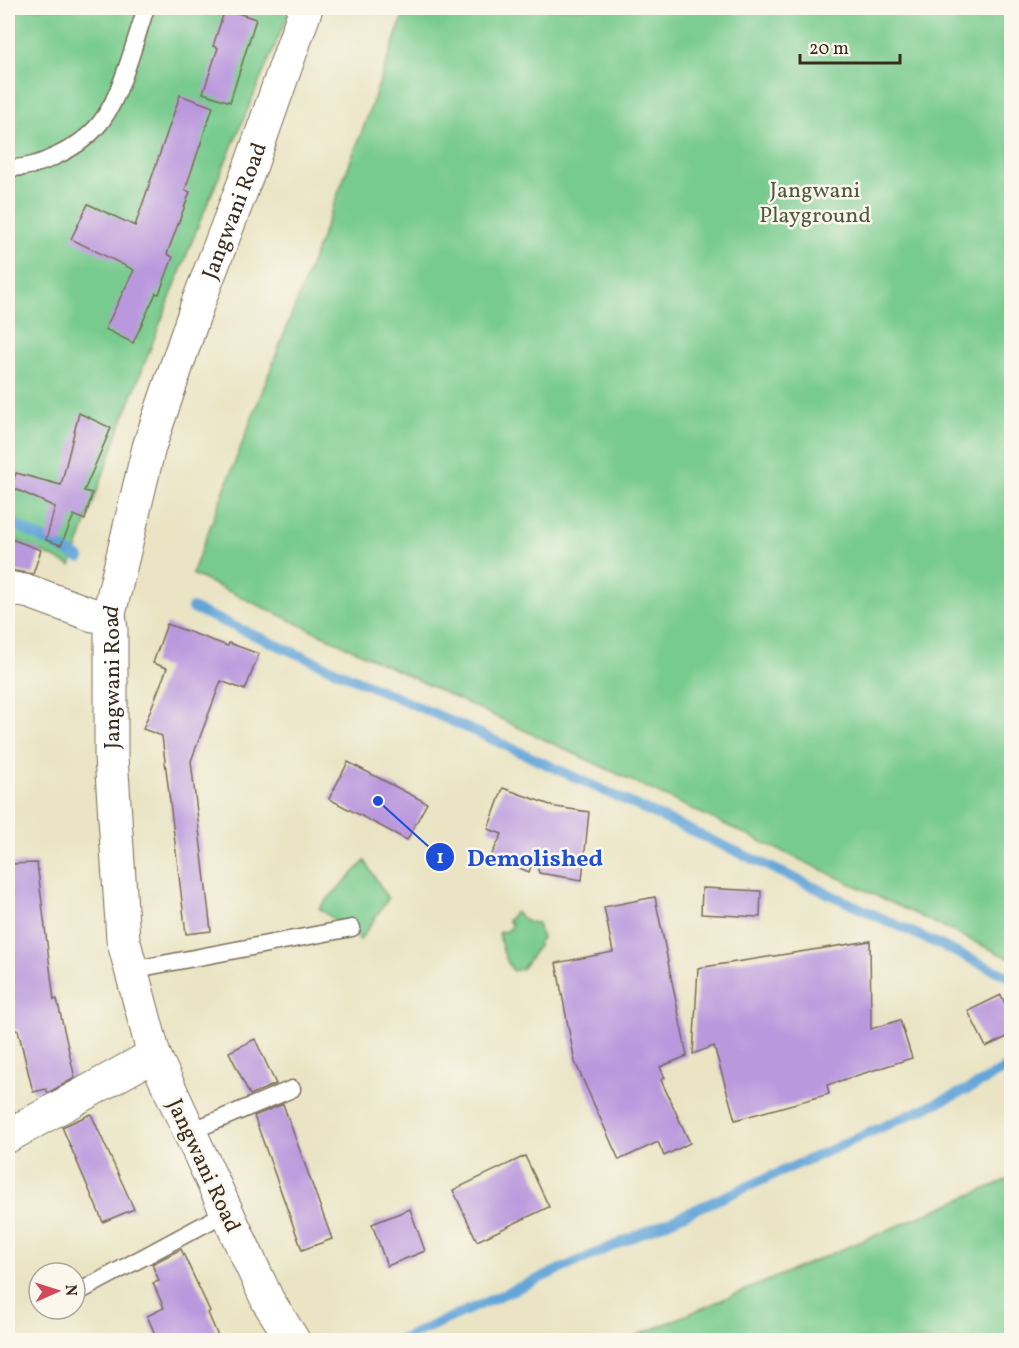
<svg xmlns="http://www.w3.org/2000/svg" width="1019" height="1348" viewBox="0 0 1019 1348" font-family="Vollkorn,serif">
<rect width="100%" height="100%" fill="#fbf7ec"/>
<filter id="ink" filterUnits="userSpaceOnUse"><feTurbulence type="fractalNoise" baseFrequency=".0167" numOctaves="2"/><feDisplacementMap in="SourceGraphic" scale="12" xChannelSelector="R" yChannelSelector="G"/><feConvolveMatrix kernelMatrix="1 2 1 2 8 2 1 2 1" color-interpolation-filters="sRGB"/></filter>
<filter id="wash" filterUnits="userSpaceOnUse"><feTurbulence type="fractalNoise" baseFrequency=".008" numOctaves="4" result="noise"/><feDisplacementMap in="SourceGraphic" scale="24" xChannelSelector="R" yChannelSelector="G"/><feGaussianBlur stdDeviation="1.35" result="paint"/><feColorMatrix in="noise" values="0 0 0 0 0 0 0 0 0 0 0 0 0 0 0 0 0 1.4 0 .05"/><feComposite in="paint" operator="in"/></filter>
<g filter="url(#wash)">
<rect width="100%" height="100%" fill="#eae4c4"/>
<g fill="#78cb8e" stroke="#5a7a56" stroke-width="1.5">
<path d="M8,8h283l-93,218 -80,206 -47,134 -63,-30z"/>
<path d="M406,8h605v951l-819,-385 172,-448z"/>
<path d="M365,861l23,38 -28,41 -41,-32z"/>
<path d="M515,912l13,10 10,1 4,16 -4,3v5l-16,22 -9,2c-9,-13 -12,-24 -14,-39l9,-1 4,-6 -4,-4z"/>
<path d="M1011,1178v162h-384z"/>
</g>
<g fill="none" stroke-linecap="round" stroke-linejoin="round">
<g stroke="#64a5d8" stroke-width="10">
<path d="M8,521l72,37"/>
<path d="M192,608l282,123 538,247"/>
<path d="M400,1340l575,-254 37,-22"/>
</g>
</g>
<g id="blocks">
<g fill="#b998dd">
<path d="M225,9l31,10 -26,83 -27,-9 15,-45 -5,-2z"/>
<path d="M180,95l33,12 -28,83 5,2 -23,62 6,3 -14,37 -3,-1 -23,50 -28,-14 29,-59 -63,-31 17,-35 47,22z"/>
<path d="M79,413l32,15 -27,63 8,2 -7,27 -11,-5 -13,30 -15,-5 9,-33 -44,-20 5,-14 45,12z"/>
<path d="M8,538l33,12 -8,24 -25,-4z"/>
<path d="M167,624l61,22 1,-3 30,11 -14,36 -24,-9 -30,80 20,170 -25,3 -24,-198 -19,-7 24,-61 -14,-5z"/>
<path d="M348,762l79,41 -20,37 -78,-41z"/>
<path d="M503,788l53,19 33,5 -7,68 -43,-7 -4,-17 -6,16 -38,-16 11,-22 -14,-5z"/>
<path d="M37,863l17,137 3,-1 18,79 -27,15 -2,-4 -13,3 -15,-62 -10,2v-168z"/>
<path d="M702,888l59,3 -1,26 -59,-3z"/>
<path d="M655,897l32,159 -27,11 5,11 -4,2 29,63 -26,13 -6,-14 -39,18 -44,-98 -19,-99 57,-11 -9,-45z"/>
<path d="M870,941l1,88 29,-9 12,38 -85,27 2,9 -94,26 -21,-74 -21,8 5,-86z"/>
<path d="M1001,995l10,22v18l-25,12 -18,-36z"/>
<path d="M255,1039l21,45 -26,11 -21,-43z"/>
<path d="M283,1104l49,135 -30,11 -48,-134z"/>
<path d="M91,1114l43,95 -31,13 -41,-95z"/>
<path d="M525,1156l24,51 -72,34 -24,-51z"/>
<path d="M410,1209l15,42 -38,15 -15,-42z"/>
<path d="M181,1249l29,62 -2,2 12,28h-62l-11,-25 17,-8 -11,-25 6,-2 -7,-17z"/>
</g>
</g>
</g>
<g filter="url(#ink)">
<use href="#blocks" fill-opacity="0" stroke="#786b58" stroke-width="1.5"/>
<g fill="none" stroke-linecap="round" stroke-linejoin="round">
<g stroke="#786b58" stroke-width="19">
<g id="service">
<path d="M8,168c17,1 32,-4 48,-12 17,-8 36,-21 47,-37 19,-26 32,-79 43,-111"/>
<path d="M131,970l221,-42"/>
<path d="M189,1132l103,-43"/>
<path d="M75,1294l152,-82"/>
</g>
</g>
<g stroke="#786b58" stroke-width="35">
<g id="minor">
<path d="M8,588l22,4 63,23 16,-1"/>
<path d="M8,1136l146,-81"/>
</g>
</g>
<g stroke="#786b58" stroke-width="35">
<g id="tertiary">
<path id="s1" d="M293,1340l-25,-39 -114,-246 -31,-116 -12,-182v-127l-2,-16 40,-167 49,-144 53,-138 55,-157"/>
</g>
</g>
<use href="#service" stroke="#fff" stroke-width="16"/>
<use href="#minor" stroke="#fff" stroke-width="33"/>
<use href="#tertiary" stroke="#fff" stroke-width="33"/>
</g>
</g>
<g text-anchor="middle" stroke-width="5" stroke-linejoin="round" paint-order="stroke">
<g font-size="22" fill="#4d5a40" stroke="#fbf7ec">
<text x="815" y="197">Jangwani<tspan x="815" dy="25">Playground</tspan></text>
</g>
<g font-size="22" fill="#3b2a1e" stroke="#fbf7ec">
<text dy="8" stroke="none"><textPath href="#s1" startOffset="1186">Jangwani Road</textPath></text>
<text dy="8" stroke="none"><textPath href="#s1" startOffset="700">Jangwani Road</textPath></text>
<text transform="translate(205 1165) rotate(65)" y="8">Jangwani Road</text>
</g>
</g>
<path fill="none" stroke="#1d4ed8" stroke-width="2" d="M378 801L440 857"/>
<g fill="#1d4ed8" stroke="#fbf7ec" stroke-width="2">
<circle cx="378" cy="801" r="6"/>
<circle cx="440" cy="857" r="15"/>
</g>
<g font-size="18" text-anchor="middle" font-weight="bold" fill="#fff">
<text x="440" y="863">1</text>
</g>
<g font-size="24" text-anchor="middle" font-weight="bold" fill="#1d4ed8" stroke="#fbf7ec" stroke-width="5" stroke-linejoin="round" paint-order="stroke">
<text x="535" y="866">Demolished</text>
</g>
<rect width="1019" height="1348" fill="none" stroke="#fbf7ec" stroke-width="30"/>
<g transform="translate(57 1291) rotate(87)"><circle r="28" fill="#fbf7ec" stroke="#aea59a" stroke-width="1.5"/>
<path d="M0-4.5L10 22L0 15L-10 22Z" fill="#d1495b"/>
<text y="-9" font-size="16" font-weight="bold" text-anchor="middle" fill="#3b2a1e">N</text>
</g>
<path d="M800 54v9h100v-9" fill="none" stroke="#3b2a1e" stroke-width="3"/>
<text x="809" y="54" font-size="18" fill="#3b2a1e" stroke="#fbf7ec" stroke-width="4.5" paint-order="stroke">20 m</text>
</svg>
